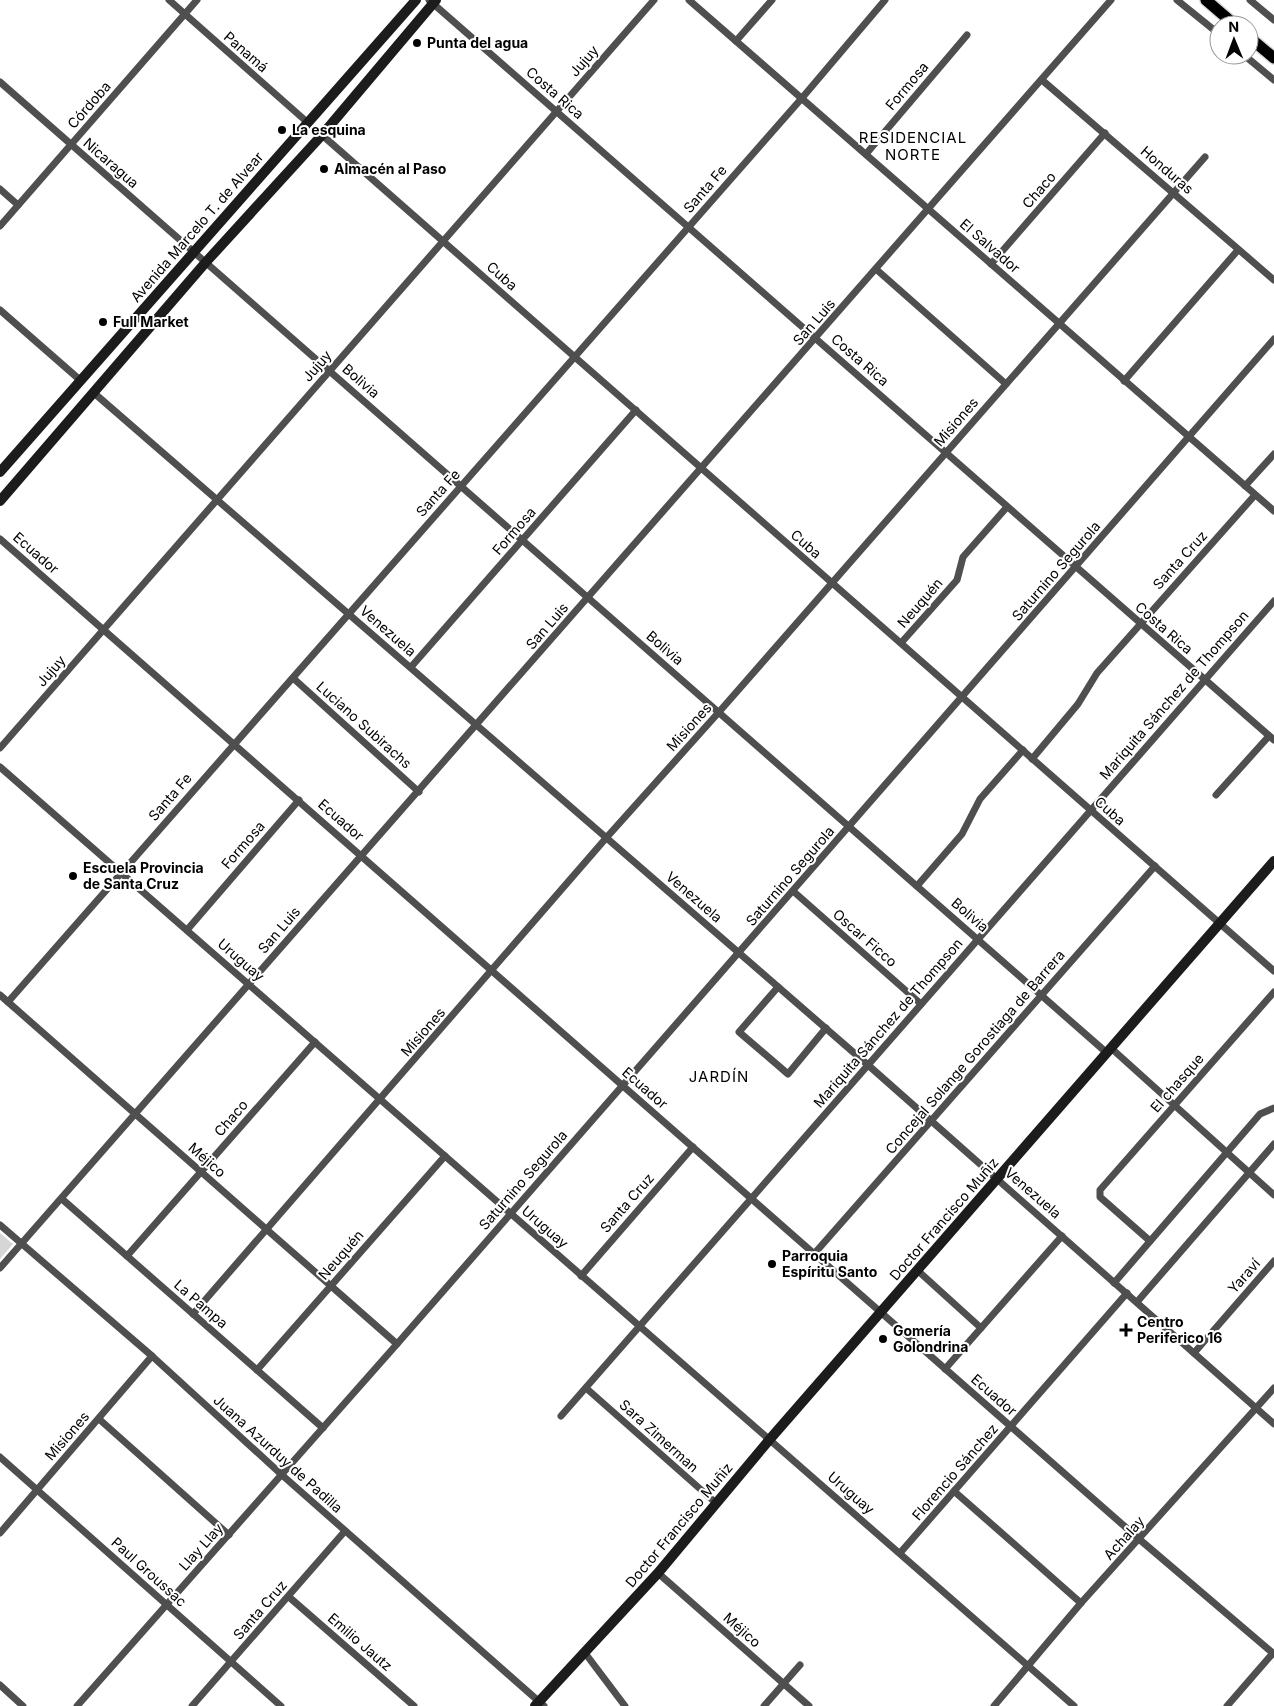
<svg xmlns="http://www.w3.org/2000/svg" width="1274" height="1706" viewBox="0 0 1274 1706" font-family="Inter,sans-serif">
<rect width="100%" height="100%" fill="#fff"/>
<path fill="#d6d6d6" d="M0,1233l13,11 -13,15z"/>
<g fill="none" stroke-linecap="round" stroke-linejoin="round">
<g stroke="#dbdbdb" stroke-width="14">
<g id="trunk">
<path d="M1206,0l29,25"/>
<path d="M1249,37l25,21"/>
</g>
</g>
<g stroke="#4f4f4f" stroke-width="7">
<path d="M169,0l138,122"/>
<path d="M429,0l845,740"/>
<path d="M689,0l585,511"/>
<path d="M1177,0l42,34"/>
<path d="M1250,0l24,20"/>
<path d="M736,41l36,-41"/>
<path d="M1244,55l30,25"/>
<path d="M1042,80l232,200"/>
<path d="M0,82l1107,971"/>
<path d="M322,135l952,836"/>
<path d="M866,154l101,-119"/>
<path d="M0,189l18,16"/>
<path d="M0,226l197,-226"/>
<path d="M991,264l114,-131"/>
<path d="M877,270l129,114"/>
<path d="M0,310l80,70"/>
<path d="M1124,381l114,-131"/>
<path d="M94,393l774,672 406,359"/>
<path d="M1245,486l29,-32"/>
<path d="M0,539l1139,1000 135,115"/>
<path d="M901,643l56,-63 6,-23 44,-50"/>
<path d="M411,667l225,-257"/>
<path d="M293,678l126,114"/>
<path d="M0,748l654,-748"/>
<path d="M1032,759l46,-55 19,-31 158,-178"/>
<path d="M0,767l1074,939"/>
<path d="M1216,795l53,-59"/>
<path d="M917,886l45,-52 18,-35 43,-49"/>
<path d="M793,891l128,113"/>
<path d="M187,930l112,-130"/>
<path d="M778,987l-39,45 49,42 38,-46"/>
<path d="M0,995l397,349"/>
<path d="M8,1002l794,-904 83,-98"/>
<path d="M1111,1048l163,147"/>
<path d="M62,1199l261,229"/>
<path d="M0,1225l152,131 130,119 262,231"/>
<path d="M1150,1241l-50,-44v-7l174,-198"/>
<path d="M814,1254l341,-388"/>
<path d="M127,1256l188,-214"/>
<path d="M0,1268l1111,-1268"/>
<path d="M917,1270l64,58"/>
<path d="M581,1276l112,-129"/>
<path d="M1114,1283l146,-169 14,-6"/>
<path d="M1137,1302l137,-158"/>
<path d="M193,1314l414,-477 112,-125 486,-555"/>
<path d="M1194,1353l80,-92"/>
<path d="M945,1369l117,-133"/>
<path d="M257,1370l188,-214"/>
<path d="M586,1388l130,115"/>
<path d="M561,1416l713,-815"/>
<path d="M99,1419l130,116"/>
<path d="M0,1457l281,249"/>
<path d="M954,1491l127,112"/>
<path d="M0,1533l152,-177"/>
<path d="M900,1553l227,-260"/>
<path d="M658,1573l151,133"/>
<path d="M289,1597l125,109"/>
<path d="M585,1653l40,53"/>
<path d="M0,1685l23,21"/>
<path d="M77,1706l320,-362 877,-1005"/>
<path d="M192,1706l153,-175"/>
<path d="M764,1706l36,-41"/>
<path d="M994,1706l87,-103 193,-215"/>
<path d="M1227,1706l46,-53"/>
</g>
<g stroke="#1c1c1c" stroke-width="10">
<path d="M0,472l416,-472"/>
<path d="M0,501l206,-239 116,-127 114,-135"/>
<path d="M535,1706l123,-133 112,-134 504,-578"/>
</g>
<use href="#trunk" stroke="#000" stroke-width="11"/>
</g>
<g fill="#000" stroke="#fff" stroke-width="2">
<circle cx="417" cy="43" r="5"/>
<circle cx="282" cy="130" r="5"/>
<circle cx="324" cy="169" r="5"/>
<circle cx="103" cy="322" r="5"/>
<circle cx="73" cy="876" r="5"/>
<circle cx="772" cy="1264" r="5"/>
<path d="M1123.5 1322.5h5v5h5v5h-5v5h-5v-5h-5v-5h5z"/>
<circle cx="883" cy="1339" r="5"/>
</g>
<g text-anchor="middle" stroke-width="4" stroke-linejoin="round" paint-order="stroke">
<g font-size="14" font-weight="bold" fill="#000" stroke="#fff" text-anchor="start">
<text x="427" y="48">Punta del agua</text>
<text x="292" y="135">La esquina</text>
<text x="334" y="174">Almacén al Paso</text>
<text x="113" y="327">Full Market</text>
<text x="83" y="873">Escuela Provincia<tspan x="83" dy="16">de Santa Cruz</tspan></text>
<text x="782" y="1261">Parroquia<tspan x="782" dy="16">Espíritu Santo</tspan></text>
<text x="1137" y="1327">Centro<tspan x="1137" dy="16">Periferico 16</tspan></text>
<text x="893" y="1336">Gomería<tspan x="893" dy="16">Golondrina</tspan></text>
</g>
<g font-size="14" fill="#000" stroke="#fff">
<text transform="translate(246 52) rotate(41)" y="5">Panamá</text>
<text transform="translate(584 61) rotate(-49)" y="5">Jujuy</text>
<text transform="translate(907 86) rotate(-50)" y="5">Formosa</text>
<text transform="translate(555 93) rotate(41)" y="5">Costa Rica</text>
<text transform="translate(89 105) rotate(-49)" y="5">Córdoba</text>
<text transform="translate(111 163) rotate(41)" y="5">Nicaragua</text>
<text transform="translate(1167 170) rotate(41)" y="5">Honduras</text>
<text transform="translate(705 189) rotate(-49)" y="5">Santa Fe</text>
<text transform="translate(1039 190) rotate(-49)" y="5">Chaco</text>
<text transform="translate(197 227) rotate(-49)" y="5">Avenida Marcelo T. de Alvear</text>
<text transform="translate(990 246) rotate(41)" y="5">El Salvador</text>
<text transform="translate(502 276) rotate(41)" y="5">Cuba</text>
<text transform="translate(814 322) rotate(-49)" y="5">San Luis</text>
<text transform="translate(860 360) rotate(41)" y="5">Costa Rica</text>
<text transform="translate(317 366) rotate(-49)" y="5">Jujuy</text>
<text transform="translate(361 381) rotate(41)" y="5">Bolivia</text>
<text transform="translate(956 422) rotate(-49)" y="5">Misiones</text>
<text transform="translate(438 493) rotate(-48)" y="5">Santa Fe</text>
<text transform="translate(514 531) rotate(-49)" y="5">Formosa</text>
<text transform="translate(806 544) rotate(41)" y="5">Cuba</text>
<text transform="translate(36 553) rotate(41)" y="5">Ecuador</text>
<text transform="translate(1180 560) rotate(-48)" y="5">Santa Cruz</text>
<text transform="translate(1056 571) rotate(-49)" y="5">Saturnino Segurola</text>
<text transform="translate(920 603) rotate(-49)" y="5">Neuquén</text>
<text transform="translate(547 626) rotate(-49)" y="5">San Luis</text>
<text transform="translate(1164 628) rotate(41)" y="5">Costa Rica</text>
<text transform="translate(388 631) rotate(41)" y="5">Venezuela</text>
<text transform="translate(665 648) rotate(41)" y="5">Bolivia</text>
<text transform="translate(51 671) rotate(-49)" y="5">Jujuy</text>
<text transform="translate(1174 695) rotate(-49)" y="5">Mariquita Sánchez de Thompson</text>
<text transform="translate(364 725) rotate(42)" y="5">Luciano Subirachs</text>
<text transform="translate(689 727) rotate(-48)" y="5">Misiones</text>
<text transform="translate(170 797) rotate(-49)" y="5">Santa Fe</text>
<text transform="translate(1110 811) rotate(41)" y="5">Cuba</text>
<text transform="translate(341 820) rotate(41)" y="5">Ecuador</text>
<text transform="translate(243 845) rotate(-49)" y="5">Formosa</text>
<text transform="translate(790 876) rotate(-49)" y="5">Saturnino Segurola</text>
<text transform="translate(694 897) rotate(41)" y="5">Venezuela</text>
<text transform="translate(970 915) rotate(41)" y="5">Bolivia</text>
<text transform="translate(279 930) rotate(-49)" y="5">San Luis</text>
<text transform="translate(865 938) rotate(41)" y="5">Oscar Ficco</text>
<text transform="translate(241 960) rotate(41)" y="5">Uruguay</text>
<text transform="translate(888 1023) rotate(-49)" y="5">Mariquita Sánchez de Thompson</text>
<text transform="translate(423 1032) rotate(-49)" y="5">Misiones</text>
<text transform="translate(975 1052) rotate(-49)" y="5">Concejal Solange Gorostiaga de Barrera</text>
<text transform="translate(1177 1083) rotate(-49)" y="5">El chasque</text>
<text transform="translate(645 1088) rotate(41)" y="5">Ecuador</text>
<text transform="translate(231 1118) rotate(-49)" y="5">Chaco</text>
<text transform="translate(207 1160) rotate(41)" y="5">Méjico</text>
<text transform="translate(523 1180) rotate(-49)" y="5">Saturnino Segurola</text>
<text transform="translate(1033 1193) rotate(41)" y="5">Venezuela</text>
<text transform="translate(627 1203) rotate(-49)" y="5">Santa Cruz</text>
<text transform="translate(944 1219) rotate(-49)" y="5">Doctor Francisco Muñiz</text>
<text transform="translate(545 1227) rotate(41)" y="5">Uruguay</text>
<text transform="translate(341 1255) rotate(-49)" y="5">Neuquén</text>
<text transform="translate(1244 1276) rotate(-49)" y="5">Yaraví</text>
<text transform="translate(201 1304) rotate(41)" y="5">La Pampa</text>
<text transform="translate(994 1395) rotate(41)" y="5">Ecuador</text>
<text transform="translate(67 1436) rotate(-49)" y="5">Misiones</text>
<text transform="translate(659 1436) rotate(42)" y="5">Sara Zimerman</text>
<text transform="translate(278 1454) rotate(42)" y="5">Juana Azurduy de Padilla</text>
<text transform="translate(955 1472) rotate(-49)" y="5">Florencio Sánchez</text>
<text transform="translate(851 1493) rotate(41)" y="5">Uruguay</text>
<text transform="translate(679 1525) rotate(-50)" y="5">Doctor Francisco Muñiz</text>
<text transform="translate(1124 1538) rotate(-48)" y="5">Achalay</text>
<text transform="translate(201 1547) rotate(-48)" y="5">Llay Llay</text>
<text transform="translate(149 1572) rotate(42)" y="5">Paul Groussac</text>
<text transform="translate(260 1610) rotate(-49)" y="5">Santa Cruz</text>
<text transform="translate(742 1630) rotate(41)" y="5">Méjico</text>
<text transform="translate(360 1642) rotate(41)" y="5">Emilio Jautz</text>
</g>
<g font-size="15" letter-spacing="1" fill="#000" stroke="#fff">
<text x="913" y="143">RESIDENCIAL<tspan x="913" dy="17">NORTE</tspan></text>
<text x="719" y="1082">JARDÍN</text>
</g>
</g>
<g transform="translate(1234 40) rotate(359)"><circle r="24" fill="#ffffff" stroke="#999999"/>
<path d="M0-4L9 19L0 12L-9 19Z" fill="#000000"/>
<text y="-8" font-size="14" font-weight="bold" text-anchor="middle" fill="#000000">N</text>
</g>
</svg>
